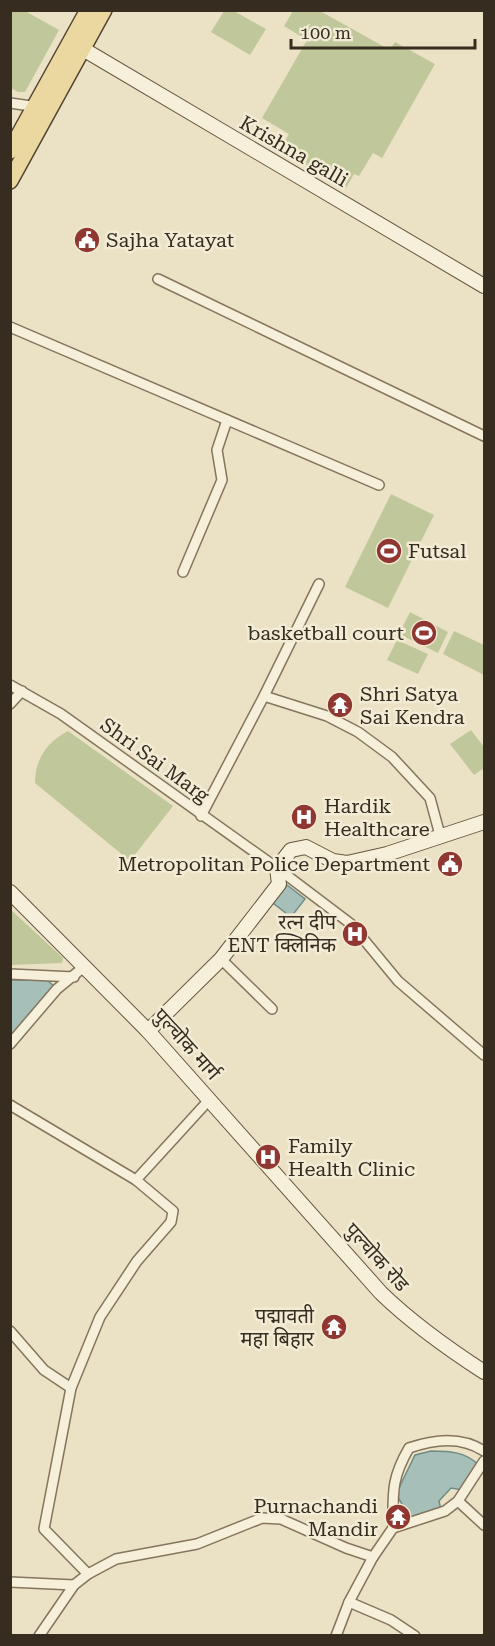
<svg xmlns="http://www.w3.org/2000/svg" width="495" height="1646" viewBox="0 0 495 1646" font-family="'Roboto Serif','Noto Sans Devanagari',serif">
<rect width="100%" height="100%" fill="#ebe2c6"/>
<g fill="#c0c89b">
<path d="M10,11h15l34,19 -34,62h-7l-7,-4z"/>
<path d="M224,11h10l32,18 -16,26 -39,-23z"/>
<path d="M293,11h27l70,39 5,-8 40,22 -53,94 -9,-5 -14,23 -5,-2 -8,14 -66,-38 9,-16 -27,-16 45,-78 -23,-14z"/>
<path d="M391,494l43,21 -46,93 -43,-21z"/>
<path d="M410,612l38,20 -10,21 -39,-19z"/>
<path d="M454,631l30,14v30l-41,-21z"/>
<path d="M397,640l31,14 -10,20 -31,-14z"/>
<path d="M471,730l13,17v21l-10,7 -24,-31z"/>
<path d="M68,731l105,75 -43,55 -95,-78c0,-24 12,-41 33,-52z"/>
<path d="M10,909l53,49 -1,5 -51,2z"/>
</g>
<g fill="#a7bfb9" stroke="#6f8d87" stroke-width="1.5">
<path d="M287,885l18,14 -14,18 -18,-14z"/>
<path d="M11,980h36l10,9 -46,55z"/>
<path d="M431,1451c20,0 34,1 48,14l-16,25 -12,-2 -12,13 2,9 -29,11 -16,-27 19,-39z"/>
</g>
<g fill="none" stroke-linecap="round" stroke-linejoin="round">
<g stroke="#85755d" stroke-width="12">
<g id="street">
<path d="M10,103l28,4"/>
<path d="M158,279l326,157"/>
<path d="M10,327l369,158"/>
<path d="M183,572l39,-92 -5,-30 10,-30"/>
<path d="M10,685l51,29 216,154 74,56 47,57 86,74"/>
<path d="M264,696l63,20 31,16 34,25 38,41 10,37"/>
<path d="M10,704l12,-13"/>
<path d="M201,816l63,-120 55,-112"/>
<path d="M221,959l51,50"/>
<path d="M10,974l64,3"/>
<path d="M10,1044l47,-55 28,-23"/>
<path d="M10,1105l126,75 37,31 -2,11 -34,39 -37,56 -29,71 -27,141 44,45"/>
<path d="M136,1180l73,-80"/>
<path d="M10,1331l34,39 27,18"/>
<path d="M458,1501l26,24"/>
<path d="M393,1528c0,-35 -2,-49 16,-80 26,-9 52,-12 75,3"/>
<path d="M10,1582l64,3"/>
<path d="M349,1602l42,18 24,16"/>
<path d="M39,1636l35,-51 14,-11 28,-15 81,-15 65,-26 19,1 65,29 27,9 20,-29 52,-17 13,-10 26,-40"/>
<path d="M336,1636l13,-34 24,-45"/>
</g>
</g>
<g stroke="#675640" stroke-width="16">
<g id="secondary">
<path d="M83,49l401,237"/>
<path d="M10,892l138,139 233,262c32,31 66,55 103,79"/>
<path d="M148,1031l73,-72 58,-75 -2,-16 14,-18 15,-3 27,14 14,2 40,-9 97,-32"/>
</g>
</g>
<g stroke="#534331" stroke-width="18">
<g id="primary">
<path d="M10,151l78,-141"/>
<path d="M10,181l94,-171"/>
</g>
</g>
<use href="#street" stroke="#f6efd9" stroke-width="9"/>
<use href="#secondary" stroke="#f6efd9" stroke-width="14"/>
<use href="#primary" stroke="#ebd8a1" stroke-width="15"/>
</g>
<defs>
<g id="civic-disc" transform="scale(1.35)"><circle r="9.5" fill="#903732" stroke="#f3ecd5"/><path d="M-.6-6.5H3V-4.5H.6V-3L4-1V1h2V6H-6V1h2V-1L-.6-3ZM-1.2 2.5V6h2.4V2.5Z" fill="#fff"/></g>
<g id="stadium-disc" transform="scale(1.35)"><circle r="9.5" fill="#903732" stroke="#f3ecd5"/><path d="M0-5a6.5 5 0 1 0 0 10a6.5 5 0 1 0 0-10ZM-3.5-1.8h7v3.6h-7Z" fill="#fff"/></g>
<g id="temple-disc" transform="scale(1.35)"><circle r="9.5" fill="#903732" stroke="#f3ecd5"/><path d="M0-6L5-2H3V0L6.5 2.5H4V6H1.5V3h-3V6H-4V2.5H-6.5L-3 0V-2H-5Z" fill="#fff"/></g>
<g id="hospital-disc" transform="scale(1.35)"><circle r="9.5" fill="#903732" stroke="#f3ecd5"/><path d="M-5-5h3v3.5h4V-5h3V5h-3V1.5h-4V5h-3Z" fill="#fff"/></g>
</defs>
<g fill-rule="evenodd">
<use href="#civic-disc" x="87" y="240"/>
<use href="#stadium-disc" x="389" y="551"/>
<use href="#stadium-disc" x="424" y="633"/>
<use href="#temple-disc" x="340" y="705"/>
<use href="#hospital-disc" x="304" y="817"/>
<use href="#civic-disc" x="450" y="864"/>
<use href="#hospital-disc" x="355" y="934"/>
<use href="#hospital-disc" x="268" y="1157"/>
<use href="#temple-disc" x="334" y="1327"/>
<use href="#temple-disc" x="398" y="1517"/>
</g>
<g text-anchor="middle" stroke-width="5" stroke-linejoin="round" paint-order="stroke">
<g font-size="20" fill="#362c20" stroke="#f3ecd5">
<text transform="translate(294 151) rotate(30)" y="7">Krishna galli</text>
<text transform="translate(155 760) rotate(36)" y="7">Shri Sai Marg</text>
<text transform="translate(187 1044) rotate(48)" y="7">पुल्चोक मार्ग</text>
<text transform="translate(377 1257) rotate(48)" y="7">पुल्चोक रोड</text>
</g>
<g font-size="20" fill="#362c20" stroke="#f3ecd5" text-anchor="start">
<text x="106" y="247">Sajha Yatayat</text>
<text x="408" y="558">Futsal</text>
<text x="404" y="640" text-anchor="end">basketball court</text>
<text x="360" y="701">Shri Satya<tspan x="360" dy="23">Sai Kendra</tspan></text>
<text x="324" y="813">Hardik<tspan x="324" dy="23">Healthcare</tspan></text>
<text x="430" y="871" text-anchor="end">Metropolitan Police Department</text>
<text x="336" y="929" text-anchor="end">रत्न दीप<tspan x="336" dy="23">ENT क्लिनिक</tspan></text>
<text x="288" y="1153">Family<tspan x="288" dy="23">Health Clinic</tspan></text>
<text x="314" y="1323" text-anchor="end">पद्मावती<tspan x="314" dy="23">महा बिहार</tspan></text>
<text x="378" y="1513" text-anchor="end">Purnachandi<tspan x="378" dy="23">Mandir</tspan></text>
</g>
</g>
<rect width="495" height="1646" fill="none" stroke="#362c20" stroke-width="24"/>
<path d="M291 39v9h184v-9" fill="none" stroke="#362c20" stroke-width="3"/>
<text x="300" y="39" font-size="18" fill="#362c20" stroke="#f3ecd5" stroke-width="4.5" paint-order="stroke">100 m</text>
</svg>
